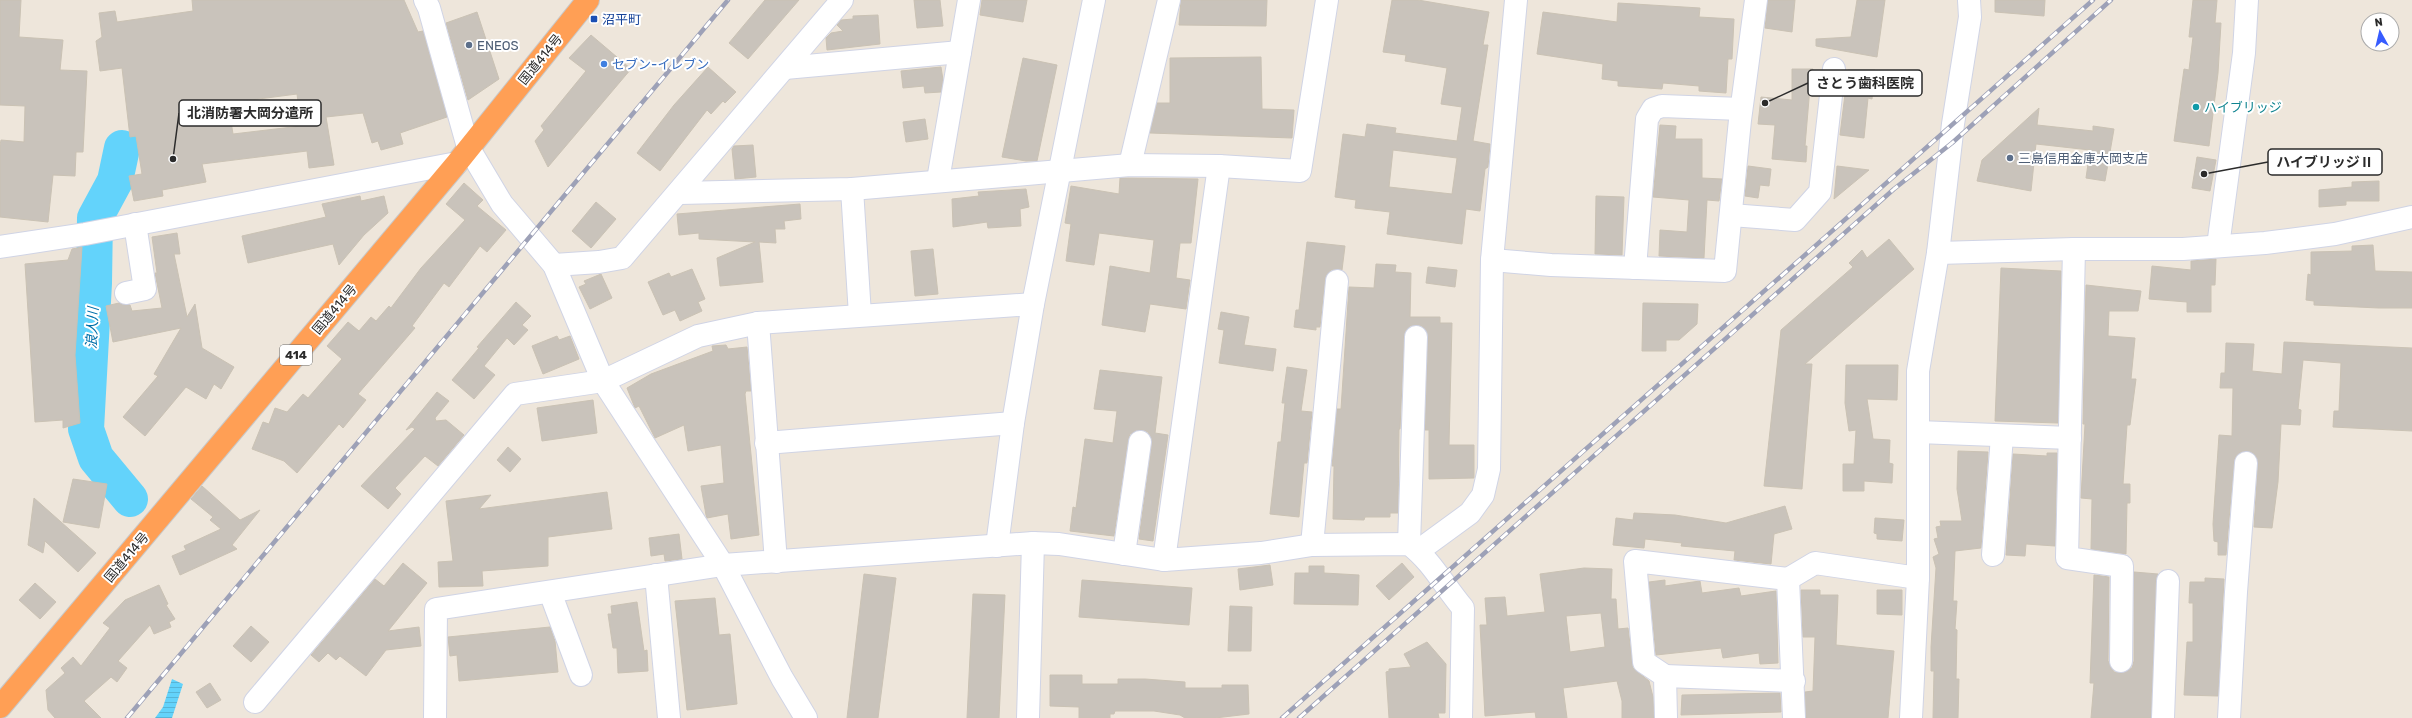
<svg xmlns="http://www.w3.org/2000/svg" width="2412" height="718" viewBox="0 0 2412 718" font-family="Rubik,'Noto Sans JP',sans-serif">
<defs>
<pattern id="water-rules" width="6" height="5" patternUnits="userSpaceOnUse"><rect width="6" height="5" fill="#63d3fb"/><path d="M0 2.5h6" fill="none" stroke="#56b5d7"/></pattern>
</defs>
<rect width="100%" height="100%" fill="#eee6db"/>
<path fill="url(#water-rules)" d="M172,679l11,5 -11,34h-17l8,-11z"/>
<g fill="none" stroke-linecap="round" stroke-linejoin="round">
<path stroke="#63d3fb" stroke-width="36" d="M122,148l-7,33 -20,37 -1,65 -8,146 10,29 34,41"/>
</g>
<g fill="#c9c3bb" stroke="#cac2b4" fill-rule="evenodd">
<path d="M0,0h21l-2,37 44,3 -3,30 27,1 -4,81h-7l-1,24 -22,-1 -5,47 -48,-5v-72l1,-5 23,2 1,-36 -25,-1z"/>
<path d="M192,0h212l14,32 5,-1 24,86 -47,16 3,11 -22,6 -3,-9 -6,2 -9,-30 -37,4 8,48 -25,3 -2,-17 -105,13 4,18 -44,8 1,6 -29,5 -5,-25 13,-2 -6,-38 -6,1 -8,-69 -22,3 -4,-30 6,-4 -3,-24 16,-2 2,11 76,-11zM297,94l4,32 -68,8 -5,-31z"/>
<path d="M765,0h34l-51,59 -19,-16z"/>
<path d="M914,0h26l3,26 -26,2z"/>
<path d="M982,0h45l-4,22 -43,-7z"/>
<path d="M1181,0h86l-1,26 -87,-1z"/>
<path d="M1392,0h26l71,12 -6,33h5l-15,96 17,3 -2,23 -3,2 -5,42 -14,-2 -4,35 -75,-10 3,-22 -35,-4 1,-8 -21,-3 8,-63 22,3 2,-13 29,4 -1,5 62,8 5,-34 -21,-3 6,-36 -42,-7 1,-6 -23,-3zM1393,150l64,8 -5,36 -63,-7z"/>
<path d="M1768,0h27l-3,32 -27,-4z"/>
<path d="M1857,0h28l-8,57 -61,-11v-7l35,-2z"/>
<path d="M1995,0h50l-1,16 -49,-4z"/>
<path d="M2193,0h24l-2,23h6l-3,50 -9,73 -35,-5 10,-72 5,1 4,-33h-4z"/>
<path d="M1618,3l82,5 -1,9 35,2 -2,40h-4l-2,34 -27,-2v-5l-36,-3 -1,6 -44,-3v-5l-16,-2 1,-15 -66,-10 6,-42 74,10z"/>
<path d="M477,12l22,67 -31,21 -22,-77z"/>
<path d="M878,15l2,29 -53,6 -1,-12 5,-5 12,-2 -6,-6 4,-5 12,-1v-3z"/>
<path d="M591,35l40,34 -83,98 -13,-26 9,-11 -3,-4 45,-55 -17,-13z"/>
<path d="M1261,57l1,52 32,1 -2,28 -142,-5 7,-30h13v-45z"/>
<path d="M1023,58l34,7 -20,96h-11l-24,-4z"/>
<path d="M708,67l28,25 -11,11 -2,-2 -12,13 -4,-4 -47,61 -23,-18 37,-48z"/>
<path d="M941,67l2,13 -2,12 -16,1 -1,-7 -21,2 -2,-17z"/>
<path d="M1792,69h21v18h-3l-5,59h2l-1,16 -34,-3 3,-34 -17,-1 3,-27 31,3z"/>
<path d="M1848,70h27l-3,29 -4,-1 -4,40 -24,-3z"/>
<path d="M2039,108l-2,17 56,6v-5l21,3 -9,52 -19,-3 4,-28 -54,-6 -5,47 -54,-10 5,-21z"/>
<path d="M925,119l3,20 -22,3 -3,-20z"/>
<path d="M1660,125l16,1 -1,13h27v39l20,1 -3,22 -12,-1 -3,58 -45,-2 1,-26 27,2 2,-32 -36,-3z"/>
<path d="M753,145l3,32 -21,2 -3,-30 2,-3z"/>
<path d="M2197,157l19,3 -6,31 -18,-3z"/>
<path d="M1748,166l23,3 -2,17 -9,-1 -2,13 -13,-2z"/>
<path d="M1837,166l32,4 -35,29z"/>
<path d="M1120,178l78,1 -7,64h-11l-4,35 14,2 -4,29 -36,-5 -5,28 -43,-7 8,-59 40,7 4,-33 -55,-7 -5,32 -28,-4 5,-37 -6,-1 6,-37 48,8z"/>
<path d="M2379,181v20h-33v4l-27,2v-17l33,-3v-5z"/>
<path d="M464,183l19,17 -6,6 29,24 -19,22 -7,-6 -31,41 -5,-4 -32,43 3,2 -57,66 8,6 -23,28 -4,-4 -42,49 -13,-12 -32,-12 11,-27 6,2 6,-16 12,4 16,-18 5,4 34,-39 -15,-13 21,-24 11,9 12,-14 5,4 13,-15 2,2 30,-40 44,-48 -19,-16z"/>
<path d="M1026,189l3,18 -9,2 1,17 -33,2 -1,-6 -34,5 -1,-28 27,-3 -1,-4z"/>
<path d="M360,196l1,5 23,-5 4,17 -24,22 -25,30 -6,-21 -85,19 -6,-27 84,-19 -4,-13z"/>
<path d="M1596,196l28,1 -2,58 -27,-1z"/>
<path d="M596,202l20,17 -25,29 -19,-17z"/>
<path d="M800,204l1,15 -17,2 1,8h-10l1,14 -17,-1 4,40 -43,4 -3,-28 38,-16 -56,-3v-6l-20,2 -2,-21z"/>
<path d="M177,233l3,21h-6l13,63 8,-13 7,44 32,19 -13,22 -7,-5 -8,15 -20,-12 -41,49 -22,-19 35,-41 -4,-2 27,-46 -68,14 -7,-36 13,-3 11,2 2,6 30,-3 -7,-35h2l-5,-36z"/>
<path d="M1889,239l25,30 -109,95h7l-10,125 -38,-3 17,-156 72,-63 -4,-4 13,-13 5,8z"/>
<path d="M1307,242l38,4 -3,24h-11l-6,9 -5,48h-4v3l-22,-3 2,-17h3z"/>
<path d="M2373,245l2,26 37,1v36h-33l-65,-3v-4l-8,-1 2,-26 3,1v-23l41,-1v-5z"/>
<path d="M82,247l-7,108 5,68 -17,5v-8l-28,2 -10,-158 43,-4 4,-11z"/>
<path d="M933,249l5,45 -23,2 -4,-45z"/>
<path d="M2216,259l-1,26h-4v27h-24v-10l-38,-3 3,-33 39,4v-9z"/>
<path d="M1376,264l20,1 -1,7 16,1 -1,44h30v6h12l-3,122h25v33l-45,1v-49h-4l3,-93 -6,-11h-12l-4,4 -2,7 -4,92h-1l-1,84h-8v4h-25l-1,3 -31,-1 1,-53h-2l5,-57h4l8,-122 25,1z"/>
<path d="M1428,267l29,3 -2,17 -29,-4z"/>
<path d="M2001,268l60,3 -3,152 -63,-2z"/>
<path d="M692,269l13,30 -7,3 4,9 -22,10 -5,-11 -12,5 -15,-33 21,-9 2,4z"/>
<path d="M601,274l11,24 -22,11 -11,-22 7,-3 -2,-3z"/>
<path d="M2086,285l55,6 -3,20h-29l-1,25 27,2 -4,41h5l-6,46h-3l-4,59h7v19h-3l-1,51 -35,-5 1,-50 -11,-1 4,-74h-2z"/>
<path d="M516,302l15,14 -9,9 6,5 -14,15 -7,-7 -23,28 11,9 -21,24 -22,-19 27,-32 -2,-1z"/>
<path d="M1643,303l55,1 -1,20 -18,16h-13v11h-24z"/>
<path d="M1221,312l28,5 -5,28 32,4 -3,22 -54,-8 5,-33 -6,-1z"/>
<path d="M557,336l2,4 11,-4 9,23 -36,15 -11,-28z"/>
<path d="M2284,342l128,6v83l-79,-4 1,-16h5l2,-48 -38,-3 -5,49 3,1 -1,15 -19,-1 -3,58 -6,46 -18,-1 4,-63 -5,-11 -12,-1 -5,4 -2,6 -8,93h-8v-13l-4,-1 -1,-17 6,-89 13,1 1,-48h-13l1,-15h4l1,-30 28,1 -2,27 30,3z"/>
<path d="M726,345l2,4 19,-2 4,44h-5l-1,3 14,141 -28,4 -3,-25 -21,4 -1,-3 -5,-29 23,-3 -3,-38 -33,6 -4,-26 -29,13 -16,-32 -4,2 -8,-20 24,-14 62,-23 -1,-5z"/>
<path d="M1846,365h52l-1,35 -30,-1 6,40 17,1 -1,23 4,1 -1,19 -28,-2v10h-21v-27h11l2,-34 -7,1 -4,-28z"/>
<path d="M1287,367l20,3 -6,41 11,1 -5,51h-3l-5,54 -29,-3 8,-72h3l4,-39h-3z"/>
<path d="M1100,370l62,7 -7,56 13,2 -15,106 -14,-2 13,-96 -4,-11 -7,-2 -11,4 -2,6 -14,96 -44,-5 3,-24 3,1 9,-69 28,4 4,-32 -23,-2z"/>
<path d="M437,392l12,9 -14,17 1,3 10,-1 18,15 -26,31 -13,-10 -30,32 6,6 -13,15 -27,-23 54,-57 -3,-2 -6,3z"/>
<path d="M593,400l4,33 -55,8 -5,-33z"/>
<path d="M508,447l13,12 -11,13 -13,-12z"/>
<path d="M1958,451l30,1 -7,96 -26,3 -2,50h4l-2,28 2,1 -1,49h3l-1,39h-25l1,-47h-3v-24l5,-79 -3,-11 6,-3 -5,-15 4,-1 -2,-11 5,-1 -1,-5h22l-5,-32z"/>
<path d="M2047,453h10l-2,93 -29,-2 -1,12 -19,-1 7,-101 34,2z"/>
<path d="M73,479l34,5 -8,44 -36,-6z"/>
<path d="M202,486l38,34 20,-10 -28,35 5,4 -57,26 -8,-19 14,-6 -2,-4 37,-17 -11,-9 3,-3 -22,-18z"/>
<path d="M607,492l5,37 -64,8v29l-66,5 1,15 -44,1 -1,-25 15,-1 -7,-60 45,-6 -12,14z"/>
<path d="M34,498l62,55 -18,19 -33,-31 -2,12 -15,-8z"/>
<path d="M1785,506l7,23 -18,5 -3,30 -37,-4 1,-9 -54,-5 1,-3 -37,-4 -1,9 -31,-3 3,-27 17,2 1,-7 41,2 51,8z"/>
<path d="M1875,518l29,2 -2,21 -25,-2v-5l-3,-1z"/>
<path d="M679,534l3,25 -17,2 -1,-7 -13,2 -2,-18z"/>
<path d="M403,563l24,20 -39,48 31,-4 2,19 -35,4 -20,26 -26,-20 -4,4 -8,-7 -9,9 -8,-7 64,-76 9,7z"/>
<path d="M1402,563l12,14 -25,23 -13,-14z"/>
<path d="M1270,565l3,20 -33,5 -2,-21z"/>
<path d="M1309,566h15v7l35,2 -1,30 -64,-1 1,-31h14z"/>
<path d="M1584,568l28,1 -1,30h5l2,30 10,-1 5,40 16,13 4,16 1,21h-32v-17l-5,-20 -54,7 4,30h-31l-1,-6 -50,4 -5,-91h7l-2,-27 20,-1 2,19 38,-4 -5,-38zM1601,613l4,34 -35,5 -4,-36z"/>
<path d="M2134,572l24,2 -2,7 -5,137h-60l3,-35h-4l4,-108 15,2 -1,84 6,11 7,1 11,-5 2,-7z"/>
<path d="M864,574l32,4 -18,140h-31z"/>
<path d="M2205,578l19,1 -6,117 -34,-1 3,-53h6v-39h-4l1,-21h15z"/>
<path d="M1082,580l110,8 -3,37 -110,-8z"/>
<path d="M1665,580v6l35,-5 2,12 37,-5 2,8 35,-5 2,72 -18,1 -1,-11 -36,5 -2,-10 -65,7 -7,-73z"/>
<path d="M35,583l21,19 -16,17 -21,-19z"/>
<path d="M159,585l9,19 -2,1 9,14 -6,3 2,5 -17,7 -4,-9 -32,36 9,7 -10,14 -6,-5 -27,24 17,17h-46l-7,-8 -2,-20 19,-17 -4,-5 12,-11 8,9 29,-38 -7,-5 22,-23z"/>
<path d="M1801,590h19v5h18l-2,50 58,6 -6,67h-82l-1,-26 8,-1 2,-54h-12z"/>
<path d="M1877,590h25v25l-25,-1z"/>
<path d="M973,594l32,1 -6,123h-32z"/>
<path d="M715,598l4,37 11,-1 7,70 -50,6 -12,-109z"/>
<path d="M637,602l7,49 3,-1 1,21 -30,2 -1,-25h-4l-5,-34h4l-1,-8z"/>
<path d="M1230,606l22,1 -1,44h-23z"/>
<path d="M251,626l18,16 -18,20 -18,-16z"/>
<path d="M550,627l5,14 3,31 -99,9 -2,-26 -7,1 -2,-19z"/>
<path d="M1427,642l19,22 -1,49h-7l1,5h-50l-3,-46 3,-1v-2l22,-2 -7,-13z"/>
<path d="M1050,675h32v9h36v-5h27l40,3v6h37v-3h26l1,29 -34,4h-30l-5,-3 -26,-4h-39l-1,3h-4v4h-31v-11l-29,-1z"/>
<path d="M210,683l11,17 -14,8 -11,-16z"/>
<path d="M1780,693l1,19 -100,3 1,-20z"/>
</g>
<g fill="none" stroke-linecap="round" stroke-linejoin="round">
<g stroke="#d0d4e5" stroke-width="24">
<g id="minor">
<path d="M425,0l4,8 39,139 34,57 52,61 49,116 120,184 59,113 24,40"/>
<path d="M785,68l175,-16"/>
<path d="M1130,165l39,-165"/>
<path d="M938,180l31,-180"/>
<path d="M852,189l8,126"/>
<path d="M680,193l172,-4 278,-24 89,1 81,5 27,-171"/>
<path d="M1731,215l64,5 25,-28 14,-123"/>
<path d="M2218,246l26,-193 3,-53"/>
<path d="M0,247l85,-13 372,-71"/>
<path d="M2074,249l-7,309 55,8 -1,95"/>
<path d="M1938,253l136,-4h109l82,-6 70,-9 77,-17"/>
<path d="M1492,260l59,5 174,6 15,-151 16,-120"/>
<path d="M554,265l45,-3 23,-4 220,-258"/>
<path d="M1635,268l12,-149 6,-10 9,-3 79,3"/>
<path d="M126,293l19,-4 -10,-65"/>
<path d="M758,323l18,239"/>
<path d="M1918,432l152,6"/>
<path d="M766,443l247,-20"/>
<path d="M1409,544l7,-207"/>
<path d="M1312,545l25,-264"/>
<path d="M997,546l16,-123 20,-119 61,-304"/>
<path d="M1418,551l52,-38 13,-18 6,-26 3,-209 24,-260"/>
<path d="M1124,554l16,-112"/>
<path d="M1993,555l9,-119"/>
<path d="M1164,560l55,-394"/>
<path d="M656,575l13,143"/>
<path d="M1788,579l27,-16 103,15"/>
<path d="M550,592l31,83"/>
<path d="M1665,676l129,5"/>
<path d="M255,702l260,-308 88,-13 95,-45 60,-13 275,-19"/>
<path d="M435,718l1,-109 287,-44 310,-22 26,1 105,16 97,-7 51,-8 97,-1c22,16 36,43 54,64l-2,110"/>
<path d="M1028,718l5,-175"/>
<path d="M1666,718l-1,-42 -21,-14 -9,-101 153,18 6,139"/>
<path d="M1911,718l7,-140v-207l20,-118 15,-129 17,-107 -1,-17"/>
<path d="M2163,718l5,-137"/>
<path d="M2229,718l7,-126 10,-129"/>
</g>
</g>
<g stroke="#c8c8c8" stroke-width="24">
<path id="highway" d="M0,707l457,-544 131,-163"/>
</g>
<use href="#minor" stroke="#fff" stroke-width="22"/>
<use href="#highway" stroke="#ff9f55" stroke-width="22"/>
<g stroke="#9da1b7" stroke-width="4.5">
<g id="rail">
<path d="M127,718l601,-718"/>
<path d="M1282,718l811,-718"/>
<path d="M1299,718l595,-529 58,-46 159,-143"/>
</g>
</g>
<use href="#rail" stroke="#fff" stroke-width="3" stroke-dasharray="9" stroke-linecap="butt"/>
</g>
<rect fill="#1a4fb4" stroke="#fff" stroke-width="1.5" x="590" y="15" width="8" height="8" rx="2"/>
<g fill="#5c6f8a" stroke="#fff" stroke-width="1.5">
<circle cx="469" cy="45" r="4"/>
<circle cx="2010" cy="158" r="4"/>
</g>
<circle fill="#3f7fe0" stroke="#fff" stroke-width="1.5" cx="604" cy="64" r="4"/>
<circle fill="#0f9aa8" stroke="#fff" stroke-width="1.5" cx="2196" cy="107" r="4"/>
<g text-anchor="middle" stroke-width="4" stroke-linejoin="round" paint-order="stroke">
<rect fill="#fff" stroke="#6b6b6b" stroke-width="1" x="280" y="345" width="32" height="20" rx="3"/>
<g font-size="12" font-weight="bold" fill="#2b2b2b">
<text x="296" y="359">414</text>
</g>
<g font-size="13" fill="#164399" stroke="#fff" text-anchor="start">
<text x="602" y="24">沼平町</text>
</g>
<g font-size="13" fill="#4e5e75" stroke="#fff" text-anchor="start">
<text x="477" y="50">ENEOS</text>
<text x="2018" y="163">三島信用金庫大岡支店</text>
</g>
<g font-size="13" fill="#2b2b2b" stroke="#fff">
<text transform="translate(540 59) rotate(-51)" y="5">国道414号</text>
<text transform="translate(334 309) rotate(-50)" y="5">国道414号</text>
<text transform="translate(126 557) rotate(-50)" y="5">国道414号</text>
</g>
<g font-size="13" fill="#366cbe" stroke="#fff" text-anchor="start">
<text x="612" y="69">セブン-イレブン</text>
</g>
<g font-size="13" fill="#0d838f" stroke="#fff" text-anchor="start">
<text x="2204" y="112">ハイブリッジ</text>
</g>
<g font-size="14" font-style="italic" fill="#006fa9" stroke="#fff">
<text transform="translate(92 328) rotate(-87)" y="5">浪人川</text>
</g>
</g>
<path fill="none" stroke="#2b2b2b" stroke-width="1.5" d="M1765 103L1808 83M173 159L179 113M2204 174L2268 162"/>
<g fill="#2b2b2b" stroke="#fff" stroke-width="1.5">
<circle cx="1765" cy="103" r="4"/>
<circle cx="173" cy="159" r="4"/>
<circle cx="2204" cy="174" r="4"/>
</g>
<g fill="#fff" stroke="#2b2b2b" stroke-width="1.5">
<rect x="1808" y="70" width="114" height="26" rx="4"/>
<rect x="179" y="100" width="142" height="26" rx="4"/>
<rect x="2268" y="149" width="114" height="26" rx="4"/>
</g>
<g font-size="14" text-anchor="middle" font-weight="bold" fill="#2b2b2b">
<text x="1865" y="88">さとう歯科医院</text>
<text x="250" y="118">北消防署大岡分遣所</text>
<text x="2325" y="167">ハイブリッジⅡ</text>
</g>
<g transform="translate(2380 32) rotate(352)"><circle r="19" fill="#ffffff" stroke="#aaaaaa"/>
<path d="M0-3L7 15L0 10L-7 15Z" fill="#375cff"/>
<text y="-6" font-size="11" font-weight="bold" text-anchor="middle" fill="#2b2b2b">N</text>
</g>
</svg>
